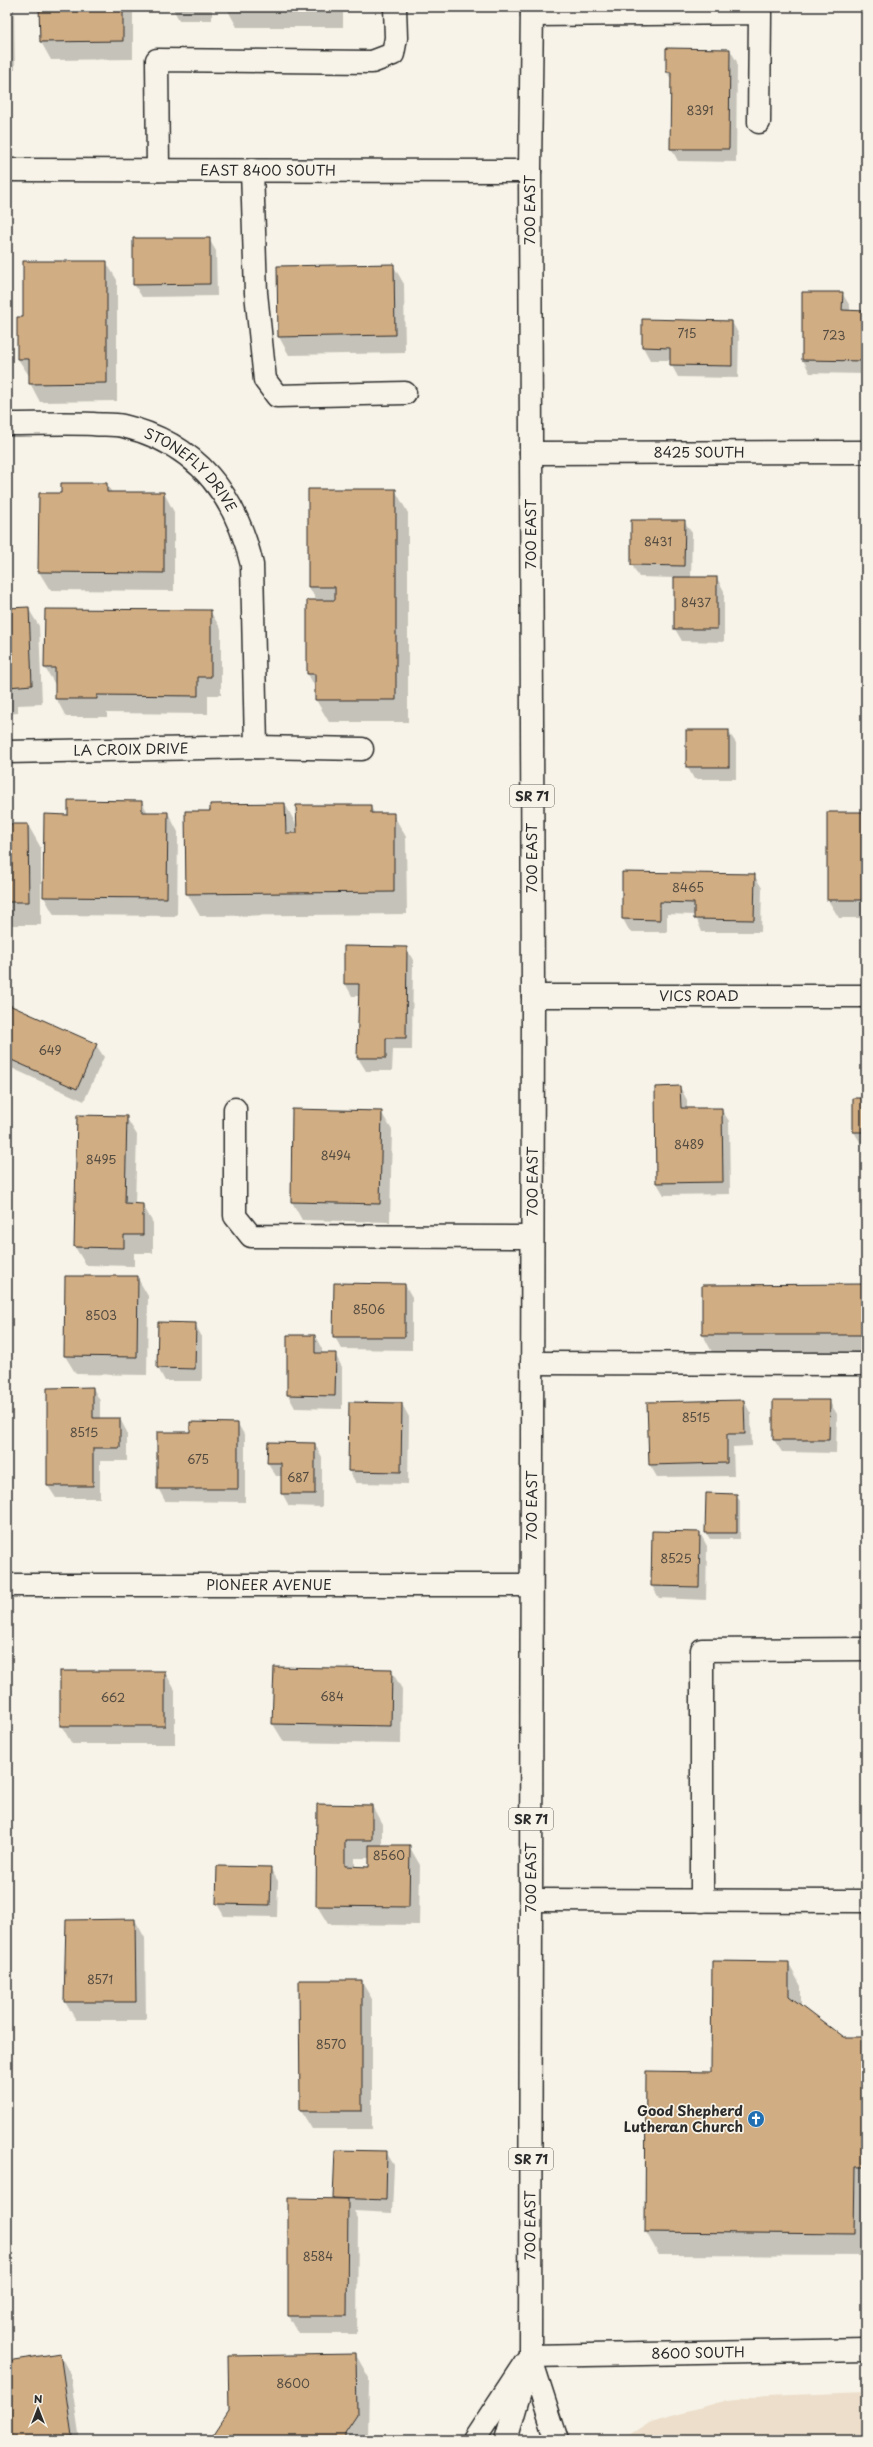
<svg xmlns="http://www.w3.org/2000/svg" width="873" height="2447" viewBox="0 0 873 2447" font-family="'Playpen Sans',sans-serif">
<rect width="100%" height="100%" fill="#f7f3e8"/>
<filter id="ink" filterUnits="userSpaceOnUse"><feTurbulence type="fractalNoise" baseFrequency=".025" numOctaves="2"/><feDisplacementMap in="SourceGraphic" scale="8" xChannelSelector="R" yChannelSelector="G"/><feConvolveMatrix kernelMatrix="1 2 1 2 8 2 1 2 1" color-interpolation-filters="sRGB"/></filter>
<g filter="url(#ink)">
<path fill="#ecdeca" d="M866,2392v48h-245l30,-19 77,-21 39,-4z"/>
<g fill="#0003" fill-rule="evenodd">
<path d="M7,7h7l1,63h-8z"/>
<path d="M41,7h92v52l-82,1 -10,-18z"/>
<path d="M172,7h40v13h-33z"/>
<path d="M226,7h117v20h-106z"/>
<path d="M667,49l63,1 7,12 -1,100 -58,-1 -7,-13 1,-67 -5,-9z"/>
<path d="M209,239l7,12 1,45 -75,1 -8,-13z"/>
<path d="M106,262l11,18v121l-77,1 -10,-19v-6l-12,-18 6,-41z"/>
<path d="M393,265l11,19 1,69 -116,2 -10,-18z"/>
<path d="M803,293h39l8,13v5l16,1v62l-56,-1 -7,-13z"/>
<path d="M643,320l89,2 7,13 -1,43 -60,-1 -7,-13v-4h-21l-7,-13z"/>
<path d="M107,484l5,9h52l10,19v79l-124,-1 -11,-18 23,-78z"/>
<path d="M395,490l13,23v209h-79l-13,-22v-11l-8,-15 9,-73 -8,-14z"/>
<path d="M684,521l8,12 -1,45h26l7,13v51l-42,-1 -7,-12v-51l-36,-1 -7,-12z"/>
<path d="M28,608l11,18 3,78 -24,1v8l-11,1v-105z"/>
<path d="M210,611l11,18v66h-13v19l-101,-1v4h-41l-10,-19v-12l-11,-18z"/>
<path d="M728,731l8,12v36h-42l-7,-13z"/>
<path d="M142,802l6,11h20l10,19 -1,84 -123,-1 -10,-18 25,-81z"/>
<path d="M285,804l12,22 73,-20 5,8h18l13,23 1,77 -207,2 -13,-23 24,-81z"/>
<path d="M866,813v105h-27l-11,-18z"/>
<path d="M7,822l2,3h19l13,23v77h-34z"/>
<path d="M623,873l131,2 8,13 -1,44h-59l-7,-17 -28,-1v18h-37l-7,-13z"/>
<path d="M406,948l7,12 -1,90h-19l-1,21h-26l-8,-13 2,-62h-8l-7,-13z"/>
<path d="M7,1005l89,40 8,12 -20,44 -77,-35z"/>
<path d="M680,1087l7,13v9h34l8,12 1,73 -66,1 -7,-12z"/>
<path d="M866,1099v46h-4l-8,-13z"/>
<path d="M381,1112l11,18 -2,92 -88,-2 -10,-18z"/>
<path d="M126,1117l11,18 -2,69 8,1 10,18v30h-19v13l-48,-1 -11,-18z"/>
<path d="M66,1277h71l11,19 -1,79 -71,-1 -11,-18z"/>
<path d="M405,1285l7,12v53l-70,-1 -8,-13z"/>
<path d="M866,1285v68l-153,1 -10,-19v-49z"/>
<path d="M159,1323l36,1 7,13v44h-37l-7,-13z"/>
<path d="M315,1336l7,13v5h13l7,13v42l-47,-1 -7,-13z"/>
<path d="M93,1388l7,13v18h20l7,13v29h-27v37h-44l-8,-12z"/>
<path d="M744,1401l7,13 1,32 -19,1 1,29 -77,1 -7,-12z"/>
<path d="M829,1401l8,13 -1,39 -54,-1 -8,-12z"/>
<path d="M402,1404l7,13 -1,67 -52,-1 -7,-12z"/>
<path d="M238,1424l7,12v66l-80,-1 -7,-13 33,-55z"/>
<path d="M315,1444l7,13v50l-33,-1 -7,-13v-17h-6l-8,-13z"/>
<path d="M707,1494l29,1 4,6v38h-30l-4,-6z"/>
<path d="M700,1533l7,13 -1,54 -47,-2 -7,-12z"/>
<path d="M275,1668l116,2 11,19 -1,55 -117,-2 -11,-18z"/>
<path d="M165,1672l10,18v54h-103l-11,-19z"/>
<path d="M318,1805l54,1 10,18v22h27l11,19 -1,60 -91,-1 -11,-18zM355,1858h15v10h-15z"/>
<path d="M270,1868l8,13 -1,36 -53,-1 -7,-12z"/>
<path d="M135,1920l10,18 1,82h-70l-11,-18z"/>
<path d="M788,1963l13,23v20l42,32h23v218l-207,-1 -13,-23 1,-160 65,1z"/>
<path d="M300,1981h61l11,18v130h-60l-11,-18z"/>
<path d="M386,2152l8,13 -2,48 -38,-2 4,7 -1,116h-58l-10,-18 46,-116 -1,-2z"/>
<path d="M60,2355l10,18 10,67h-73v-78z"/>
<path d="M356,2355l13,23 -1,62h-157z"/>
</g>
<g fill="#d1ad83" stroke="#2b2b2b">
<path d="M39,7h84v34l-83,1z"/>
<path d="M171,7h35l-35,1z"/>
<rect x="225" y="7" width="108" height="2"/>
<path d="M666,48l64,1 -1,100h-59l1,-77h-5z"/>
<path d="M133,238h77v46l-77,1z"/>
<path d="M23,261h84v122l-78,1v-25h-12v-42h6z"/>
<path d="M394,264l1,71 -117,2 -1,-71z"/>
<path d="M802,292h41l-1,18 24,1v50l-64,-1z"/>
<path d="M642,319l90,2v45l-62,-1v-17l-28,-1z"/>
<path d="M61,483h46v9h57v81l-126,-1 1,-79h22z"/>
<path d="M308,489h88v211h-81v-26h-8v-74h28v-13h-27z"/>
<path d="M631,520h54l-1,46 -53,-1z"/>
<rect x="674" y="577" width="43" height="52"/>
<path d="M29,607l3,78 -24,2 -1,8v-87z"/>
<path d="M45,609l166,1v67h-13v19l-101,-1v4h-42v-31h-11z"/>
<rect x="686" y="730" width="43" height="37"/>
<path d="M68,800l74,1v11h26l-1,86 -124,-1 1,-83 24,1z"/>
<path d="M285,803l1,30h11l-1,-28h75v8h23v79l-208,2 -1,-83h25v-7z"/>
<rect x="827" y="812" width="39" height="88"/>
<path d="M7,824h21l1,78h-22z"/>
<path d="M622,872l133,2 -1,46 -60,-1v-16l-34,-1v18l-38,-1z"/>
<path d="M344,946l63,1 -1,91h-20v20h-29l2,-74h-15z"/>
<path d="M7,1004l90,40 -20,45 -70,-31z"/>
<path d="M680,1086l1,22h41l1,74 -67,1 -1,-96z"/>
<rect x="853" y="1098" width="13" height="34"/>
<path d="M292,1109l90,2 -2,93 -89,-2z"/>
<path d="M77,1115l50,1 -2,87 18,1v31h-19v13l-50,-1z"/>
<path d="M65,1276h73l-1,81 -73,-1z"/>
<path d="M334,1283l71,1v53h-72z"/>
<path d="M866,1284v51h-164v-50z"/>
<path d="M158,1322l38,1 -1,46 -38,-1z"/>
<path d="M287,1335h28v18h21l-1,43 -48,-1z"/>
<path d="M93,1387v31h27v30h-27v38h-46v-98z"/>
<path d="M744,1400l1,34h-18v29l-78,2 -2,-63z"/>
<path d="M773,1400h57l-1,40h-56z"/>
<path d="M349,1402l53,1 -1,69 -53,-1z"/>
<path d="M190,1422l48,1v66h-81v-57h33z"/>
<path d="M268,1442l47,1v51h-34v-31h-14z"/>
<path d="M706,1493l31,1v39h-32z"/>
<path d="M652,1531l48,1 -1,55 -48,-1z"/>
<path d="M274,1667l118,2 -1,57 -119,-2z"/>
<rect x="60" y="1671" width="105" height="55"/>
<path d="M317,1804l55,1v35h-27v26l24,1v-22h41l-1,62 -93,-1z"/>
<path d="M217,1866l54,1 -1,38 -54,-1z"/>
<path d="M135,1919l1,83h-72l2,-82z"/>
<path d="M712,1961l77,1v34l54,41h23v130h-11l-1,67 -209,-2 1,-161 65,1z"/>
<path d="M299,1980h63v131h-62z"/>
<path d="M335,2150l52,1 -1,49 -53,-2z"/>
<path d="M288,2198l60,1 -1,117h-59z"/>
<path d="M60,2353l12,83 -29,4h-36v-79z"/>
<path d="M356,2354l1,61 -12,18v7h-135l19,-29 -1,-55z"/>
</g>
<g fill="none" stroke-linecap="round" stroke-linejoin="round">
<g stroke="#2b2b2b" stroke-width="25">
<g id="minor">
<path d="M532,15l228,-2 -1,109"/>
<path id="s1" d="M7,170l523,1"/>
<path d="M158,170l-1,-110 215,2 21,-8 3,-16 -1,-31"/>
<path d="M252,170l4,123 9,87 12,16 128,-3"/>
<path id="s2" d="M7,424c29,0 57,-1 86,0 9,1 21,0 30,2 73,17 113,69 129,139l4,182"/>
<path id="s3" d="M531,453l335,-1"/>
<path id="s4" d="M7,752l249,-5 106,2"/>
<path id="s5" d="M533,996h333"/>
<path d="M235,1109v107l16,20 281,1"/>
<path d="M532,1363l334,1"/>
<path id="s6" d="M7,1585h524"/>
<path d="M532,1900l334,1"/>
<path d="M702,1901v-251l164,-1"/>
<path d="M474,2440l52,-79"/>
</g>
</g>
<g stroke="#2b2b2b" stroke-width="25">
<g id="major">
<path id="s7" d="M530,2356l336,-6"/>
<path d="M530,2356l27,84"/>
<path id="s8" d="M506,2440l24,-84 3,-1360 -3,-825 2,-164"/>
</g>
</g>
<use href="#minor" stroke="#f7f3e8" stroke-width="22"/>
<use href="#major" stroke="#f7f3e8" stroke-width="22"/>
</g>
</g>
<defs>
<g id="church-disc" transform="scale(0.9)"><circle r="9.5" fill="#1f6fb2" stroke="#f7f3e8"/><path d="M-1.2-6h2.4v3.5h3.3v2.4h-3.3V6h-2.4V-.1h-3.3v-2.4h3.3Z" fill="#fff"/></g>
</defs>
<g fill-rule="evenodd">
<use href="#church-disc" x="756" y="2119"/>
</g>
<g text-anchor="middle" stroke-width="3.5" stroke-linejoin="round" paint-order="stroke">
<g font-size="12" fill="#544c41">
<text x="700" y="115">8391</text>
<text x="687" y="338">715</text>
<text x="834" y="340">723</text>
<text x="658" y="546">8431</text>
<text x="696" y="607">8437</text>
<text x="688" y="892">8465</text>
<text x="50" y="1055">649</text>
<text x="689" y="1149">8489</text>
<text x="336" y="1160">8494</text>
<text x="101" y="1164">8495</text>
<text x="369" y="1314">8506</text>
<text x="101" y="1320">8503</text>
<text x="696" y="1422">8515</text>
<text x="84" y="1437">8515</text>
<text x="198" y="1464">675</text>
<text x="298" y="1482">687</text>
<text x="676" y="1563">8525</text>
<text x="332" y="1701">684</text>
<text x="113" y="1702">662</text>
<text x="389" y="1860">8560</text>
<text x="100" y="1984">8571</text>
<text x="331" y="2049">8570</text>
<text x="318" y="2261">8584</text>
<text x="293" y="2388">8600</text>
</g>
<g fill="#f7f3e8" stroke="#686764" stroke-width="1">
<rect x="510" y="785" width="44" height="22" rx="3"/>
<rect x="509" y="1808" width="44" height="22" rx="3"/>
<rect x="509" y="2148" width="44" height="22" rx="3"/>
</g>
<g font-size="13" font-weight="bold" fill="#2b2b2b">
<text x="532" y="801">SR 71</text>
<text x="531" y="1824">SR 71</text>
<text x="531" y="2164">SR 71</text>
</g>
<g font-size="14" fill="#2b2b2b" stroke="#f7f3e8">
<text dy="5" stroke="none"><textPath href="#s1" startOffset="261">EAST 8400 SOUTH</textPath></text>
<text transform="translate(530 210) rotate(-90)" y="5">700 EAST</text>
<text dy="5" stroke="none"><textPath href="#s3" startOffset="168">8425 SOUTH</textPath></text>
<text dy="5" stroke="none"><textPath href="#s2" startOffset="199">STONEFLY DRIVE</textPath></text>
<text transform="translate(531 534) rotate(-90)" y="5">700 EAST</text>
<text dy="5" stroke="none"><textPath href="#s4" startOffset="124">LA CROIX DRIVE</textPath></text>
<text transform="translate(532 858) rotate(-90)" y="5">700 EAST</text>
<text dy="5" stroke="none"><textPath href="#s5" startOffset="166">VICS ROAD</textPath></text>
<text dy="5" stroke="none"><textPath href="#s8" startOffset="1262">700 EAST</textPath></text>
<text dy="5" stroke="none"><textPath href="#s8" startOffset="938">700 EAST</textPath></text>
<text dy="5" stroke="none"><textPath href="#s6" startOffset="262">PIONEER AVENUE</textPath></text>
<text dy="5" stroke="none"><textPath href="#s8" startOffset="566">700 EAST</textPath></text>
<text dy="5" stroke="none"><textPath href="#s8" startOffset="218">700 EAST</textPath></text>
<text dy="5" stroke="none"><textPath href="#s7" startOffset="168">8600 SOUTH</textPath></text>
</g>
<g font-size="14" font-weight="bold" fill="#2b2b2b" stroke="#f7f3e8" text-anchor="end">
<text x="743" y="2116">Good Shepherd<tspan x="743" dy="16">Lutheran Church</tspan></text>
</g>
</g>
<rect width="873" height="2447" fill="none" stroke="#f7f3e8" stroke-width="24"/>
<rect x="12" y="12" width="849" height="2423" fill="none" stroke="#2b2b2b" stroke-width="1.5" filter="url(#ink)"/>
<g transform="translate(38 2409)" stroke="#f7f3e8" stroke-width="3" paint-order="stroke">
<path d="M0-3L7 15L0 10L-7 15Z" fill="#2b2b2b"/>
<text y="-6" font-size="11" font-weight="bold" text-anchor="middle" fill="#2b2b2b">N</text>
</g>
</svg>
